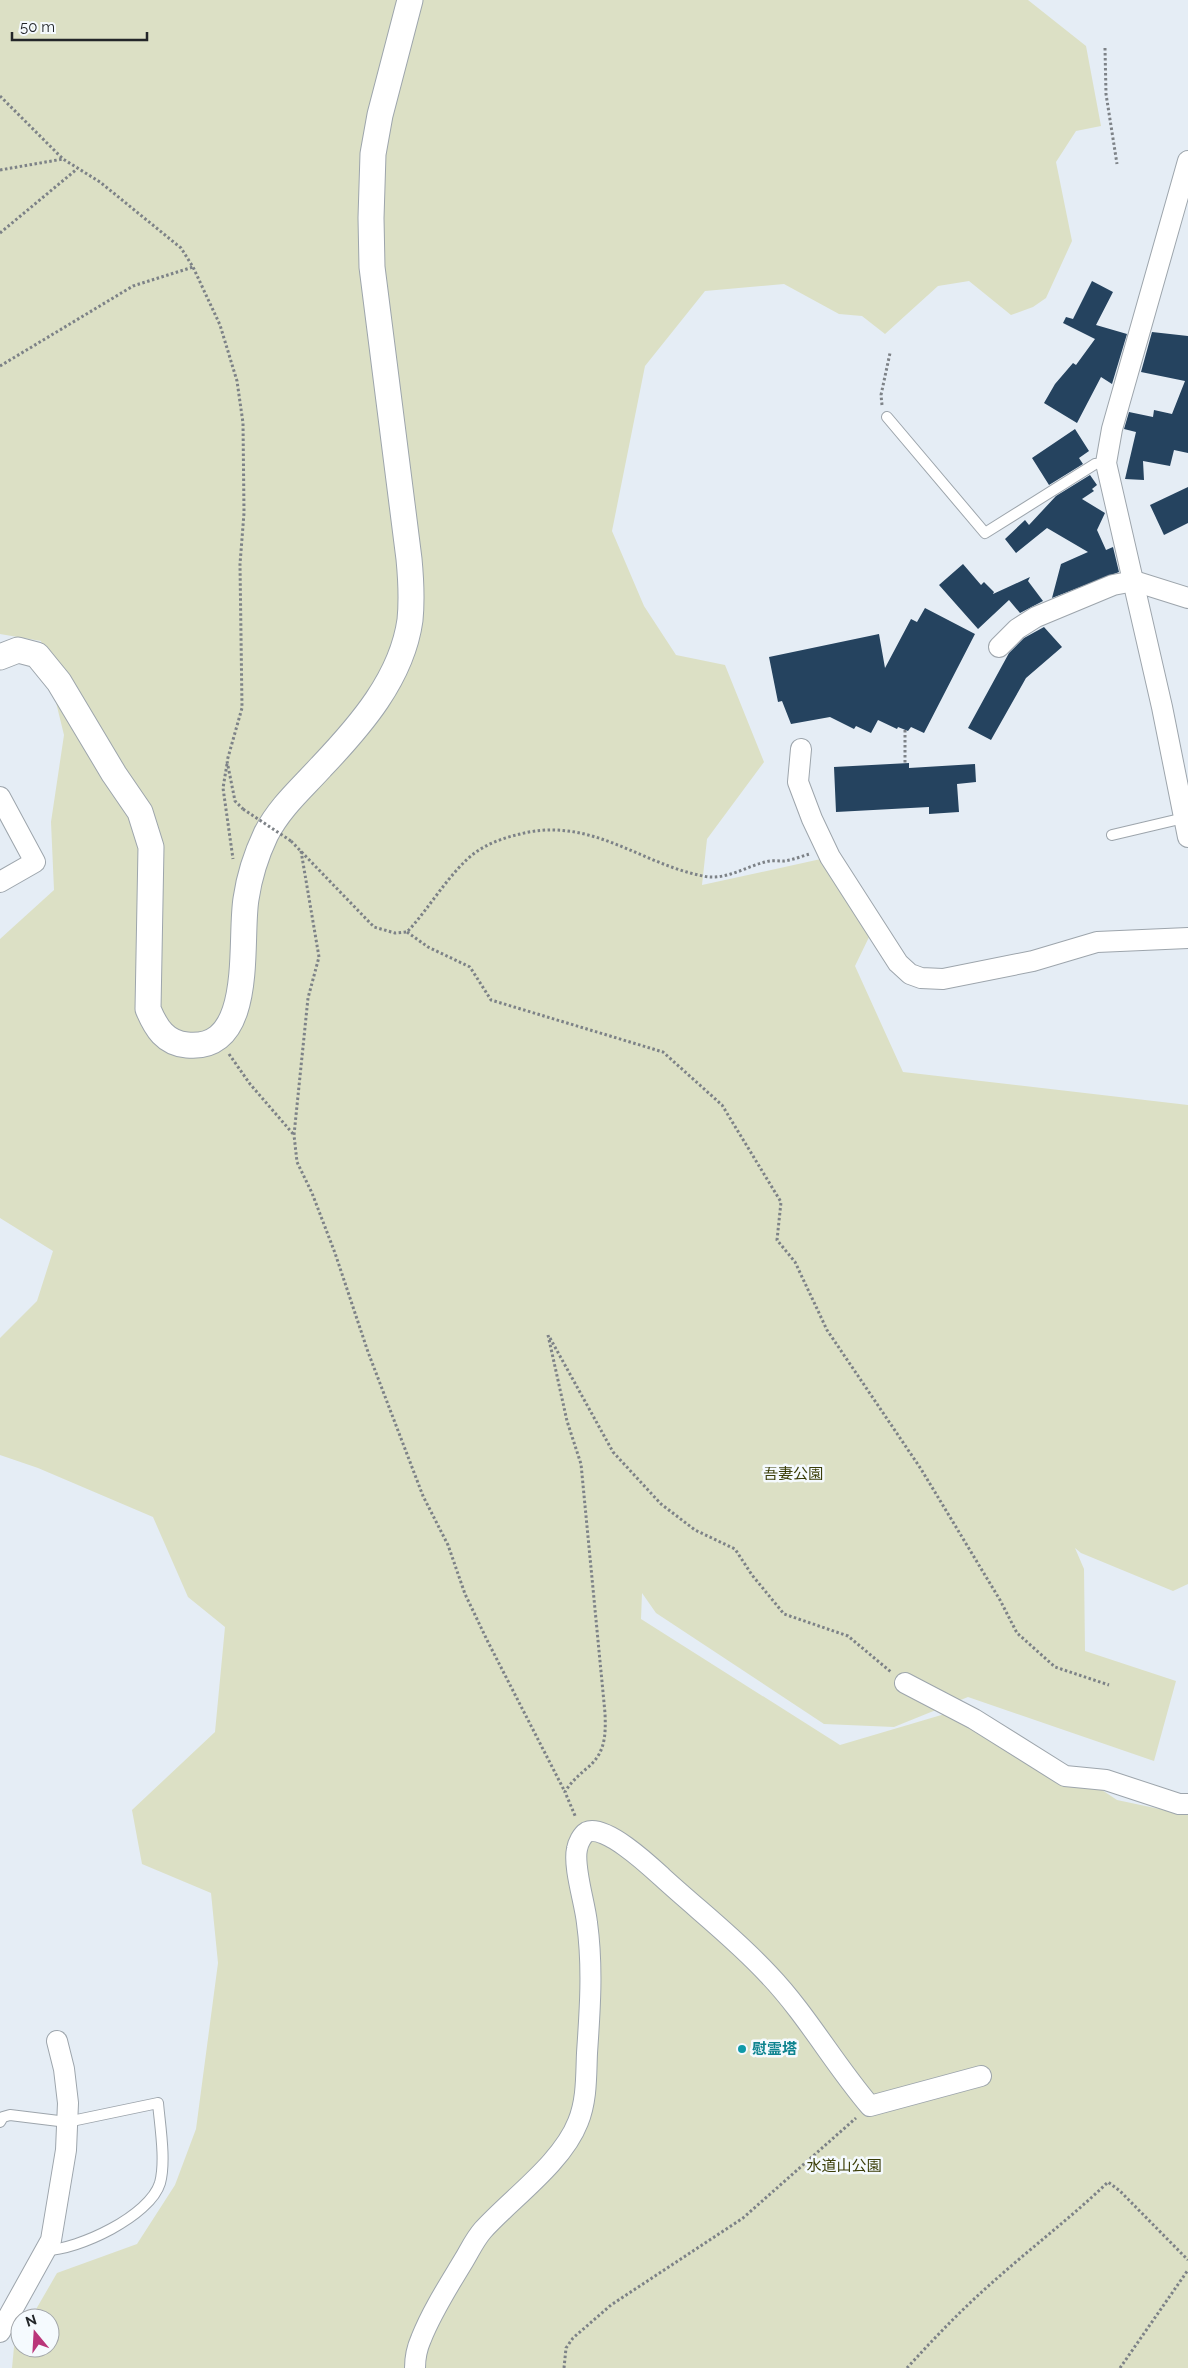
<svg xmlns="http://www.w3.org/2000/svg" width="1188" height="2368" viewBox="0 0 1188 2368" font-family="Raleway,'Noto Sans JP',sans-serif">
<rect width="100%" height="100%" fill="#e5edf5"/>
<path fill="#dce0c5" d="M0,0h1028l58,46 15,80 -25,5 -20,31 16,79 -26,57 -13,9 -22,8 -42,-34 -31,5 -53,48 -23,-18 -23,-2 -55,-30 -79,7 -60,75 -33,165 32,75 32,49 49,10 39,97 -57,77 -5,46 128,-28 41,76 -16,33 48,106 285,33v479l-15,7 -92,-38 -6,-5 9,21 1,82 91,30 -22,80 -186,-64 -74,30 -70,-3 -168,-111 -14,-20 -1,26 199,126 125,-37 50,24 102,68 71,15v553h-1176l2,-21 6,-10v11h30v-30h-19l26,-45 80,-29 38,-59 21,-56 22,-166 -7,-70 -69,-29 -10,-54 83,-78 10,-105 -37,-30 -35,-80 -115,-49 -38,-13v-117l37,-37 16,-50 -53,-33v-279l54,-49 -3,-68 13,-87 -23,-94 -41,-7z"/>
<g fill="#25435f">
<path d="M1092,281l21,11 -17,33 31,9 -15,50 -11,-7 -24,46 -33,-20 11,-19 18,-21 3,2 19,-26 -32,-16 3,-6 7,2z"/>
<path d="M1152,332l36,4v117l-14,-3 -4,16 -27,-5 1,19 -19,-1 11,-47 -12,-3 5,-17 24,5 1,-7 18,4 13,-33 -44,-9z"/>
<path d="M1075,429l14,22 -10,7 4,6 -34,21 -17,-27z"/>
<path d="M1090,475l7,10 -5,4 2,2 -12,8 23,14 -8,17 9,20 7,-3 6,25 -67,26 9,-34 27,-12 -41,-24 -31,25 -11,-14 20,-19 4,5 27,-29z"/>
<path d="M1188,487v36l-24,12 -14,-30z"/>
<path d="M963,564l18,21 3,-3 10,10 -1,2 37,-17 -2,4 15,20 -23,12 -11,-13 -31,29 -39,-44z"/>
<path d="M925,608l50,26 -51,99 -13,-6 -3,4 -10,-4 -1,2 -19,-9 -7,13 -15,-7 -2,3 -24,-12 -39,7 -9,-23 -4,1 -9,-45 110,-23 6,34 26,-49 6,3z"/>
<path d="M1044,627l18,20 -36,31 -35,62 -23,-12 41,-75 15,-15z"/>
<path d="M909,763v5l66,-4 1,18 -19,2 2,28 -30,2v-7l-93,5 -2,-45z"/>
</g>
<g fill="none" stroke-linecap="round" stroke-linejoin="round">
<g stroke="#9da5ac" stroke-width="12">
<g id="service">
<path d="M887,417l98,116 110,-69 11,-1"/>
<path d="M1112,835l72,-17"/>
<path d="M0,2122l3,-5 7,-2 57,7 91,-19c2,23 8,58 2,80 -10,33 -82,67 -114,67"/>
</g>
</g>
<g stroke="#9da5ac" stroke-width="22">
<g id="minor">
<path d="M1188,161l-76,268 -6,34 56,244 26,130"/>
<path d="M999,647l18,-18 19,-12 77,-32 21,-4 54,17"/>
<path d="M801,749l-3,33 14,37 18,38 68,106 12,11 11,4 22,1 90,-18 64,-19 91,-4"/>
<path d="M0,797l35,65 -35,20"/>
<path d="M905,1683l69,36 91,57 41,4 73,24h9"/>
<path d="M0,2332l51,-92 15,-90 2,-47 -4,-34 -7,-28"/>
<path d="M415,2368c0,-10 2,-20 6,-29 11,-28 28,-54 43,-79 6,-10 11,-21 19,-30 29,-32 79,-67 95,-108 9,-22 8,-46 9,-69 3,-43 6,-87 0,-130 -2,-20 -14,-56 -10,-74 1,-6 5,-14 10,-17 18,-8 62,33 75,45 36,33 74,62 107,98 38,40 65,89 101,131l111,-30"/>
</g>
</g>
<g stroke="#9da5ac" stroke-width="27">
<path id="tertiary" d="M0,657l18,-7 19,5 22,27 55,92 26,38 11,35 -3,162c8,19 17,34 39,36 69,7 52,-103 59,-146 3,-21 11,-46 20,-65 14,-27 35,-45 55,-67 39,-41 81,-89 89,-147 2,-20 1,-40 -1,-61l-37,-292 -1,-49 2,-64 7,-39 30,-115"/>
</g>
<g stroke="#7d8287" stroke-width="3" stroke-dasharray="2.5 2.5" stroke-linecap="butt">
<path d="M1105,48l1,46 11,70"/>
<path d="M0,96l63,63 37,23 81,66 12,19 27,58 17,56 6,42 1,90 -4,51 2,144 -15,53 8,40 8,8"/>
<path d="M0,170l63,-11"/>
<path d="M0,233l77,-64"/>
<path d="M0,366l133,-80 60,-19"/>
<path d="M882,405l-1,-10 9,-42"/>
<path d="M905,730v33"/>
<path d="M227,764l-4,24 10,71"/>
<path d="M291,841l83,86 21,6 12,-1c22,-23 44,-62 69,-80 16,-11 34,-16 53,-20 66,-12 113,32 174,44 22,5 42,-9 62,-14 6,-2 13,-1 19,-1 9,-1 18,-5 26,-7"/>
<path d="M301,851l18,106 -11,41 -14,137 3,27 15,31 23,60 33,99 55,144 25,49 17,49 23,48 77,150"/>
<path d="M407,932l21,15 42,20 21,33 172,52 59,53 59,97 -4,38 18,22 32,68 94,139 79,131 17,33 38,34 54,18"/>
<path d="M229,1054l21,30 44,51"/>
<path d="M548,1335l19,86 14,43 24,249c1,24 0,41 -19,56 -8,7 -16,14 -21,23l11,26"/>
<path d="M550,1338l63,114 48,52 34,26 40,19 17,26 32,39 64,22 43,36"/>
<path d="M564,2368l2,-20 7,-10 38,-33 132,-87 113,-100"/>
<path d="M907,2368c30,-33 61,-65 95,-94 35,-31 72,-59 106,-92l12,9 68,69"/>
<path d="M1120,2368l68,-98"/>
</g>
<use href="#service" stroke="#fff" stroke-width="10"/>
<use href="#minor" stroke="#fff" stroke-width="20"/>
<use href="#tertiary" stroke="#fff" stroke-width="25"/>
<path stroke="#7d8287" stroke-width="3" stroke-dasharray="2.5 2.5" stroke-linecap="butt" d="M243,809l48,32"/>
</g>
<circle fill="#0f9aa8" stroke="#f5fafe" stroke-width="2" cx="742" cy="2049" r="5"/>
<g text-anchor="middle" stroke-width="5" stroke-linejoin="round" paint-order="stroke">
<g font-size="15" fill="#3a3d07" stroke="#f5fafe">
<text x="793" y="1479">吾妻公園</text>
<text x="844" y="2171">水道山公園</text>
</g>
<g font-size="15" font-weight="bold" fill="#0d838f" stroke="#f5fafe" text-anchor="start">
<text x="752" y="2054">慰霊塔</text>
</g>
</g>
<g transform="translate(35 2333) rotate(342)"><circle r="24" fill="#f5fafe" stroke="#a1a5a9"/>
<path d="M0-4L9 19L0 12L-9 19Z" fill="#ba357a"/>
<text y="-8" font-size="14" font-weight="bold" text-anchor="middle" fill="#232629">N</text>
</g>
<path d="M12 32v8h135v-8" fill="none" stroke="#232629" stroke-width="2.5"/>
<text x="20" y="32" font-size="15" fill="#232629" stroke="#f5fafe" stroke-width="4" paint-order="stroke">50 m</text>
</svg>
